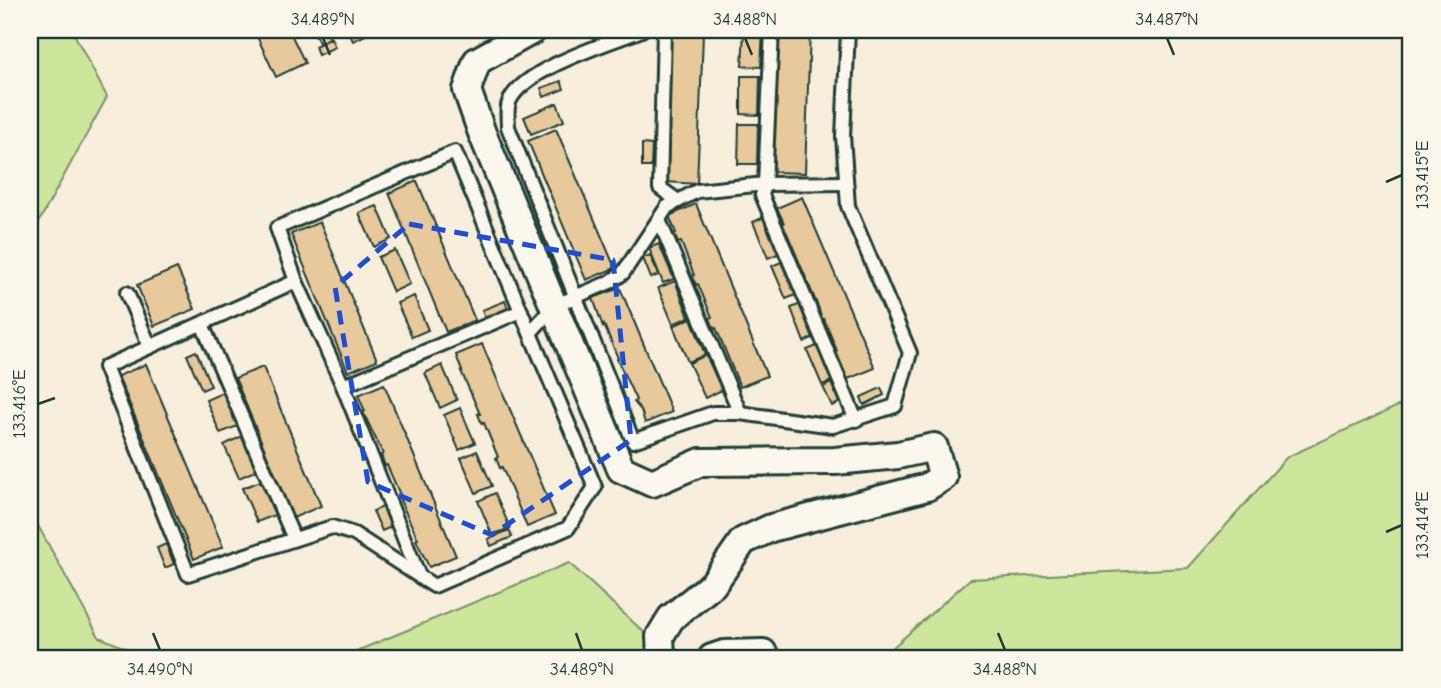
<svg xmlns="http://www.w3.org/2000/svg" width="1441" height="688" viewBox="0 0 1441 688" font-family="'Comic Neue',sans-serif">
<rect width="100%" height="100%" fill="#f7eedc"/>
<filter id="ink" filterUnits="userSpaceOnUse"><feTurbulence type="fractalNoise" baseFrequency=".0143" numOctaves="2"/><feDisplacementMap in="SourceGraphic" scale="14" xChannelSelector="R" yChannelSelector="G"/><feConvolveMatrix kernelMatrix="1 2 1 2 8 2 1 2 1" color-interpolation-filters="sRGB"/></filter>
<g filter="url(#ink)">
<g fill="#cee69c" stroke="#769268" stroke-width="2">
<path d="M30,30h42l35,67 -77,141z"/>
<path d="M1411,400v258h-530l89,-79 218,-11 99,-111z"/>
<path d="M30,511l69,126 50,21h-119z"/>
<path d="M569,563l103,95h-332z"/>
</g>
<g fill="#e8c99b" stroke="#1f3d34" stroke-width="2">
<path d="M254,30h35l16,33 -29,14z"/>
<path d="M313,30h13l4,8 -11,5z"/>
<path d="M348,30h28l-23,11z"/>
<path d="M744,30h19l-2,37 -19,-1z"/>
<path d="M779,30h31l-5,143 -32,-1z"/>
<path d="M671,34l32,1 -6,149 -31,-2z"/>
<path d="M331,38l4,9 -17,8 -3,-9z"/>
<path d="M741,76h19l-1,39 -18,-1z"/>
<path d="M561,81l3,8 -20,8 -3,-9z"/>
<path d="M557,103l7,18 -33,13 -7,-17z"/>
<path d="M739,124h19l-1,40h-19z"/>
<path d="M556,129l59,139 -29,12 -58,-139z"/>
<path d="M642,144l10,1 -1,22h-9z"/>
<path d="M417,181l58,139 -29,12 -57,-139z"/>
<path d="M802,197l73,171 -27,11 -13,-26 2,-2 -13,-32h-2l-4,-9 1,-1 -32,-76 -2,1 -3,-10 2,-1 -7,-15z"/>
<path d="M696,204l71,172 -27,11 -24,-59 -2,1 -4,-11 2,-1 -14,-33 -2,1 -4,-9 2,-1 -13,-33 -3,1 -4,-9 2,-1 -7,-17z"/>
<path d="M377,206l14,33 -17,8 -15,-34z"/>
<path d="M764,217l16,36 -12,5 -15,-36z"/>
<path d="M320,222l57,138 -29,12 -57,-138z"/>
<path d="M659,244l15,35 -11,4 -14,-35z"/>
<path d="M395,250l15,34 -17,8 -15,-35z"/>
<path d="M650,255l9,20 -8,3 -8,-20z"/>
<path d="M781,262l15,33 -10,4 -14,-33z"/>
<path d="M177,268l18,41 -41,17 -17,-41z"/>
<path d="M675,281l14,36 -16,7 -15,-36z"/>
<path d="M620,288l52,124 -27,11 -4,-13 -7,-8 2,-2 -19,-41 1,-1 -14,-33 -1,2 -10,-29z"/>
<path d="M414,296l14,34 -16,7 -15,-34z"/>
<path d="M505,301l3,8 -23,9 -3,-8z"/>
<path d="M801,304l13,33 -10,5 -13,-34z"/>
<path d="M691,318l14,37 -17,7 -15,-36z"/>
<path d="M482,344l73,171 -28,12 -25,-60 -2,1 -4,-10 2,-1 -14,-34 -2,1 -4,-10h2l-19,-43h1l-6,-16z"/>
<path d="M817,346l15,35 -10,4 -15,-35z"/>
<path d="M196,351l15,35 -9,4 -15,-35z"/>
<path d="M706,355l16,35 -17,8 -16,-35z"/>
<path d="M146,364l77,183 -29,12 -76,-183z"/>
<path d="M442,365l15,35 -17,8 -15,-35z"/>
<path d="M263,367l58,139 -28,12 -58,-140z"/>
<path d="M831,383l8,20 -7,3 -9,-19z"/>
<path d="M384,384l72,172 -27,11 -13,-27 2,-1 -19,-41 2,-1 -14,-32 -2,1 -4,-11 2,-1 -20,-42 2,-1 -7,-16z"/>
<path d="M881,388l3,7 -20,10 -3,-8z"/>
<path d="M224,392l14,34 -18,7 -14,-33z"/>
<path d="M460,408l15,35 -16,7 -15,-35z"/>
<path d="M242,436l15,34 -18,8 -15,-33z"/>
<path d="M477,451l15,35 -16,7 -15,-35z"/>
<path d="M261,481l14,34 -18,7 -15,-34z"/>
<path d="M495,493l15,35 -18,7 -14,-34z"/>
<path d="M383,507l8,20 -9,4 -9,-20z"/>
<path d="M509,530l3,7 -21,9 -3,-7z"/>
<path d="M166,544l8,20 -9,4 -8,-20z"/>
</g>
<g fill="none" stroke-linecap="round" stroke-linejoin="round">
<g stroke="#1f3d34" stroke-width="18">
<g id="lane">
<path d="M642,30c-33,13 -116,38 -132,70 -4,7 -2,19 -2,27l125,314 80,-28h27l93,13 62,-20 15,-53 -62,-147 -5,-70 5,-106"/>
<path d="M664,30l-4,158 18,13"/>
<path d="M772,30l-7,154 -3,11 94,225"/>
<path d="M659,220l81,193"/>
<path d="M296,281l47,105 76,190"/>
<path d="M127,293l23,54"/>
<path d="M202,324l92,215"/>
<path d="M530,333l-75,-181 -178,76 19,53 -191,86 83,207 144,-47 22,7 80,52 134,-58 27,-41 -65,-154 24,-27 56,-24 13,-9 44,-66 30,-16 68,-7 81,-1"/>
<path d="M343,386l178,-75"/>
</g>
</g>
<g stroke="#1f3d34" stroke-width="32">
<g id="street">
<path d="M533,30l-56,31 -10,29 15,43 139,336 31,14 49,-21 134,-1 63,-6 36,-8 9,30 -16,10 -156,41 -28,13 -30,43 -42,34 -11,18 1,21 3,1"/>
<path d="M712,658l12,-4 39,-1 3,5"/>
</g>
</g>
<use href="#lane" stroke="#fbf7ec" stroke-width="12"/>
<use href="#street" stroke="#fbf7ec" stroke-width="26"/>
</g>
</g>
<path fill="none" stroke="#1d4ed8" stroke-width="5" stroke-dasharray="14 9" stroke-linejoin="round" d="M409,224l204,36 18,180 -139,95 -124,-53 -33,-195z"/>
<path fill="none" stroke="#1f3d34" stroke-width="2.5" d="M323,38l7,17M745,38l7,17M1167,38l7,17M1386,182l16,-7M38,404l17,-6M1386,532l16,-7M153,633l7,17M576,633l6,17M998,633l7,17"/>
<rect width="1441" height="688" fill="none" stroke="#fbf7ec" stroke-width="77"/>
<rect x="38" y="38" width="1364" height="612" fill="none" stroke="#1f3d34" stroke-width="2.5"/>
<g font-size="18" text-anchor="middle" fill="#1f3d34">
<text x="323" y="25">34.489°N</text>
<text x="745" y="25">34.488°N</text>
<text x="1167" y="25">34.487°N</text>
<text transform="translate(1422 175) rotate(-90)" y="6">133.415°E</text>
<text transform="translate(19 404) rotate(-90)" y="6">133.416°E</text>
<text transform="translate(1422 525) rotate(-90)" y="6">133.414°E</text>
<text x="160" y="675">34.490°N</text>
<text x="582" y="675">34.489°N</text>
<text x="1005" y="675">34.488°N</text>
</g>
</svg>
